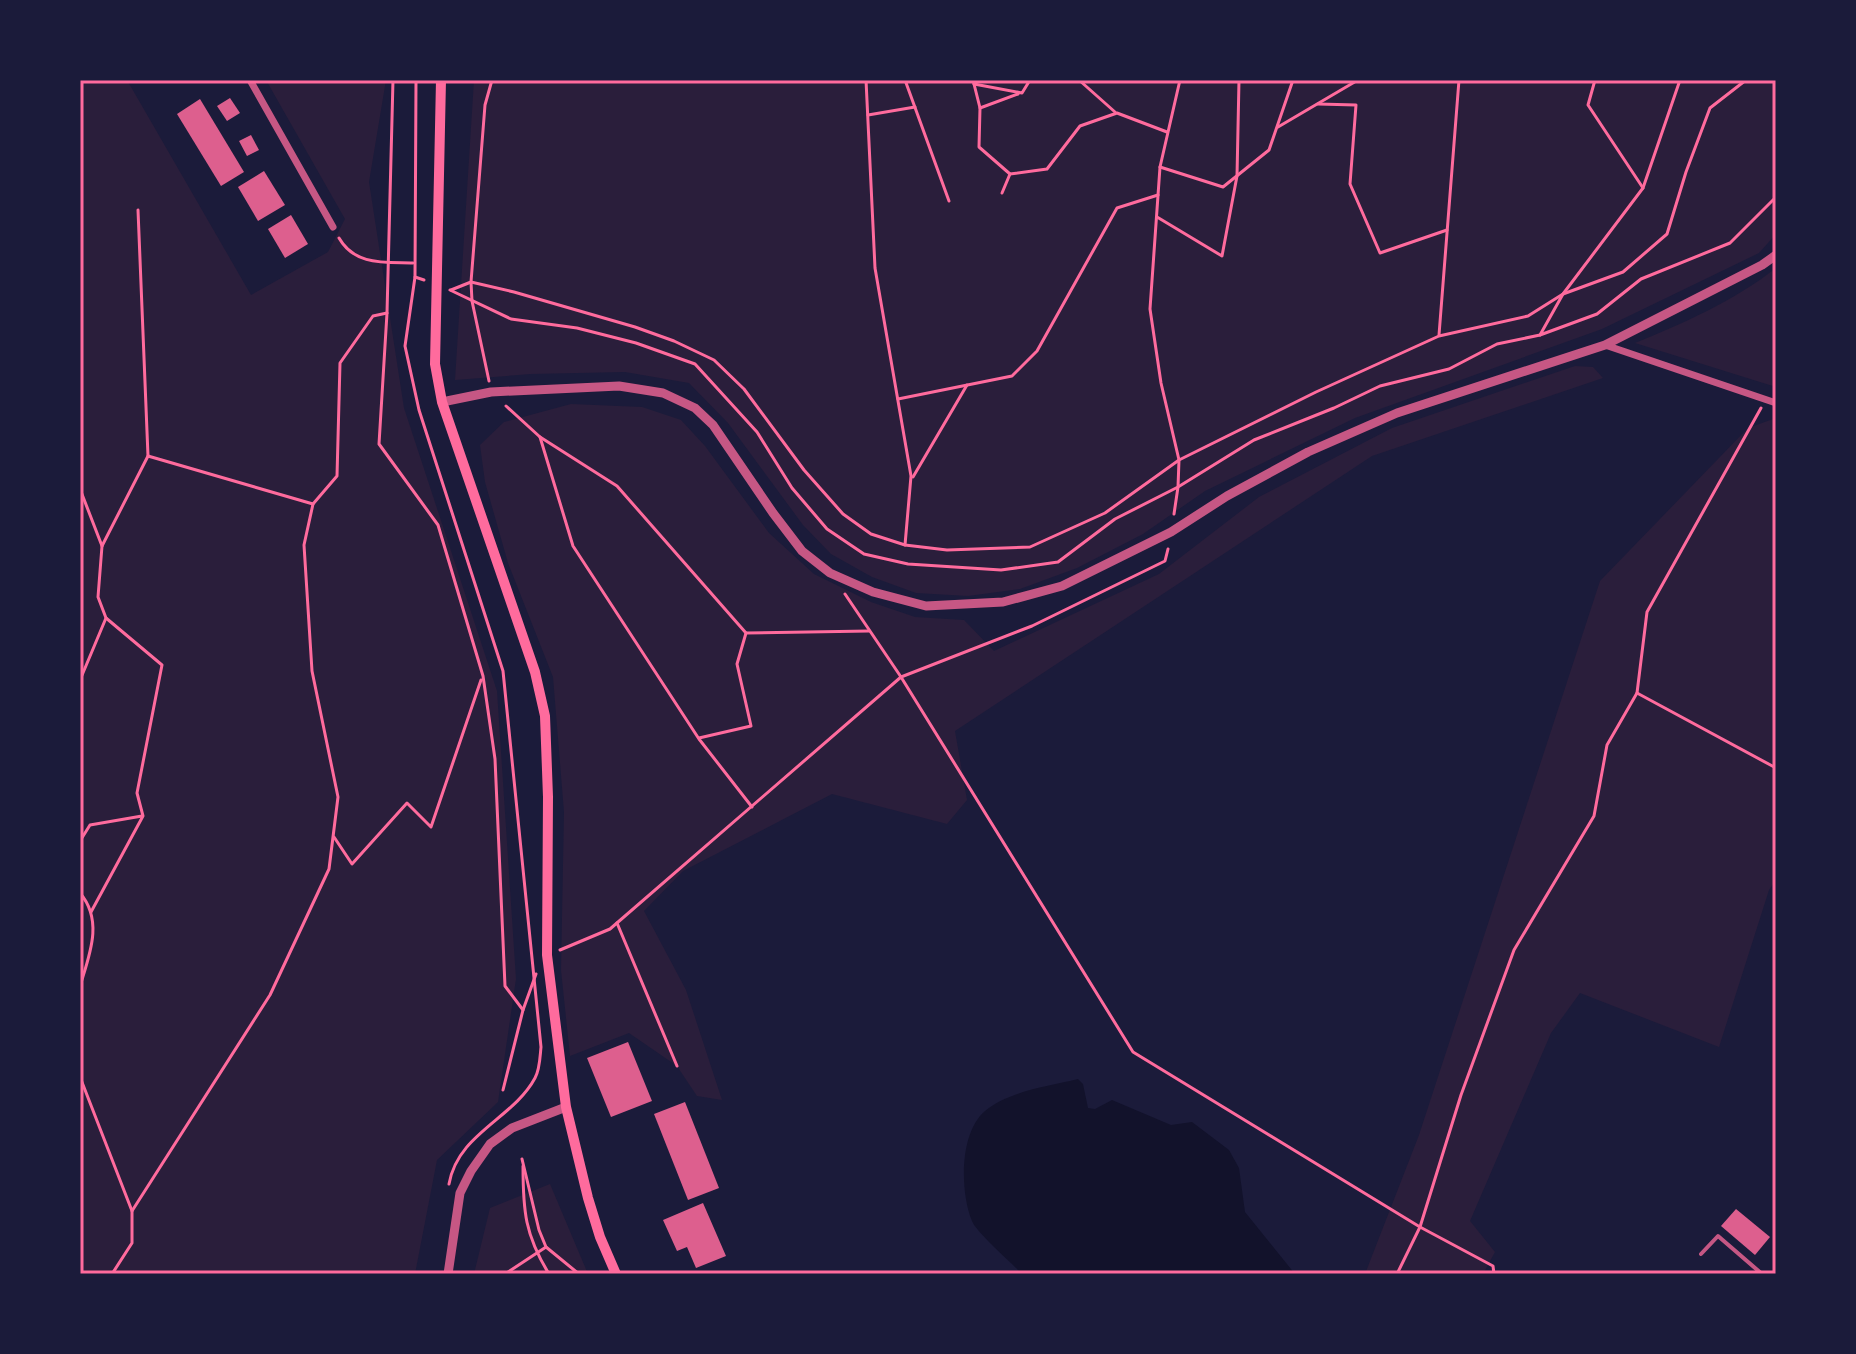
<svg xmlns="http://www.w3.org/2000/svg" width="1856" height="1354" viewBox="0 0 1856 1354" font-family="Ubuntu,sans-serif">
<rect width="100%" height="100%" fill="#1b1b3a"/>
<g fill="#2a1e3b">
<path d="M80,80h47l124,215 77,-43 17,-33 -79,-139h120l-17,102 35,226 93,283 19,288 -18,123 -61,58 -22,114h-335z"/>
<path d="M474,80h1302v154l-17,19 -157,76 -247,89 -150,73 -62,43 -66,34 -57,21 -52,7 -52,-3 -44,-16 -41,-23 -28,-29 -75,-102 -39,-40 -64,-11 -94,2 -76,6z"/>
<path d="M1776,268v119l-141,-44c49,-20 99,-42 141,-75z"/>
<path d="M1575,366l18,1 10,11 -231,78 -417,275 12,69 -20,24 -115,-30 -149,77 -39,40 42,79 36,110 -25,-4 -20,-30 -48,-33 -59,23 -9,-86 3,-158 -11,-135 -45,-114 -23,-81 -5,-37 24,-23 67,-18 71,3 39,13 24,26 64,87 45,41 57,28 44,15 49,3 30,31 165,-77 100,-77 133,-69z"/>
<path d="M1776,418v462l-7,10 -50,157 -139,-54 -29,40 -81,188 25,31 -12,22h-118l54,-139 181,-554 148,-153z"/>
<path d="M550,1184l38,90h-114l16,-66z"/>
</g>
<path fill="#12122b" d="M1078,1079l5,5 5,24 7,1 17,-9 59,25 21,-3 37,28 10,18 6,44 50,62h-273c-10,-11 -46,-42 -50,-53 -12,-29 -13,-88 13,-110 24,-20 64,-25 93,-32z"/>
<g fill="#dd5f8e">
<path d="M230,98l10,15 -13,8 -10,-15z"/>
<path d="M200,99l44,73 -23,14 -44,-72z"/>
<path d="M251,135l8,15 -12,6 -8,-15z"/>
<path d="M264,171l21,34 -27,16 -20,-34z"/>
<path d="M291,215l17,29 -23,14 -17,-29z"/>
<path d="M628,1042l24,59 -41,16 -24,-59z"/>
<path d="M685,1102l34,86 -31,12 -34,-86z"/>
<path d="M703,1203l23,53 -30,12 -9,-21 -10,4 -14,-31z"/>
<path d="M1736,1209l34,28 -15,18 -34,-29z"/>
</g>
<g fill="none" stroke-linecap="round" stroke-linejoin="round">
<g stroke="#ff6b9d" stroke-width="3">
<path d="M393,80l-6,233 -8,131 59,81 45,151 12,83 10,227 18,24"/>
<path d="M416,80l-1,197 -10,69 14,64 84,261 38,376c-1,9 -1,22 -6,31 -22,41 -77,55 -86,106"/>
<path d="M866,80l9,188 36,208 -6,69"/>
<path d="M905,80l44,121"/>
<path d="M973,80l7,28 -1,39 31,27 37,-5 33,-43 37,-13 50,19"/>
<path d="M1079,80l36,32"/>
<path d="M1595,80l-7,25 55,83"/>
<path d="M974,84l48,9 8,-13"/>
<path d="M1318,104l38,1 -6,79 30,69 67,-23"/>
<path d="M980,108l38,-14"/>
<path d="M868,115l47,-8"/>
<path d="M1278,127l80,-47"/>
<path d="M1160,167l63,20 46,-37 24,-70"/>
<path d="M1002,193l8,-19"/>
<path d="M138,210l10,246"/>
<path d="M1157,217l65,39 15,-80 2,-96"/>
<path d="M339,238c16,28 46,24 74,25"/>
<path d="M415,277l9,3"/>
<path d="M450,290l61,29 66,9 59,15 59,21 62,68 35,56 35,41 37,25 44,10 93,6 57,-8 57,-43 63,-32 1,-27 -18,-77 -11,-74 10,-142 20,-87"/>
<path d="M451,290l20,-8 43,10 121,35 39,14 40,19 30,29 60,81 39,44 28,20 34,11 42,5 83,-3 75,-34 74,-53 137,-68 123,-56 89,-20 35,-22 60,-22 44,-38 19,-62 24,-64 36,-28"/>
<path d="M1439,335l20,-255"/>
<path d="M1540,335l23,-41 80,-106 37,-108"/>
<path d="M489,381l-17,-80 -1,-19 14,-177 7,-25"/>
<path d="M898,399l114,-23 25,-25 80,-143 41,-13"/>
<path d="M506,406l34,31 77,49 129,147 123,-2"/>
<path d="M540,437l33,109 126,193 53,68"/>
<path d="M913,477l54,-92"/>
<path d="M80,489l22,57"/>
<path d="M1174,514l4,-27 76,-47 80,-32 46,-22 69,-17 48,-25 43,-9 57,-21 44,-35 89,-36 46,-46"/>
<path d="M845,594l56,83 232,375 287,175 73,39 1,8"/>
<path d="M80,680l26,-62"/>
<path d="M1637,693l139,75"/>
<path d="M699,738l52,-12 -14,-62 9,-31"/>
<path d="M334,837l18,27 55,-61 24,24 50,-147"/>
<path d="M80,841l10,-16 52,-9"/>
<path d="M80,893c24,28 9,63 0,93"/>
<path d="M91,912l52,-96 -6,-23 25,-128 -56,-47 -8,-21 4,-51 46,-90 165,48"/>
<path d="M617,923l60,143"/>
<path d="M560,950l50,-21 291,-252 131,-51 133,-65 3,-12"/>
<path d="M80,1077l52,134"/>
<path d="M503,1090l20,-80 13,-36"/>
<path d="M522,1159l17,71 7,17 33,27"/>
<path d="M523,1166c0,45 2,69 26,108"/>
<path d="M112,1274l20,-31v-32l138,-216 59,-126 9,-72 -26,-126 -8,-126 9,-41 24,-28 3,-113 33,-47 14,-3"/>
<path d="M505,1274l41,-27"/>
<path d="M1397,1274l23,-47 41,-132 53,-145 80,-134 13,-71 30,-52 10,-81 114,-204"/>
</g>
<path stroke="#c65784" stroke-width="4" d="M1701,1254l17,-18 44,38"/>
<g stroke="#c65784" stroke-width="7">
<path d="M250,80l83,147"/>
<path d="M1605,345l171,58"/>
</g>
<g stroke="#c65784" stroke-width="9">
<path d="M442,402l49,-10 128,-6 44,7 32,15 18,17 60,88 29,38 28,22 43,19 53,14 77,-4 59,-16 109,-54 56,-36 81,-44 89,-39 208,-68 157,-80 14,-10"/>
<path d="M448,1274l12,-81 11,-22 19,-27 22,-16 54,-21"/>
</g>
<path stroke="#ff6b9d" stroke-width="10" d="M441,80l-6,284 7,38 93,270 10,44 3,81 -1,158 19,152 22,91 12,39 16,37"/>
</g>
<rect width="1856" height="1354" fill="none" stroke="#1b1b3a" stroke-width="164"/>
<rect x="82" y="82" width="1692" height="1190" fill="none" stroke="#ff6b9d" stroke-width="3"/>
</svg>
